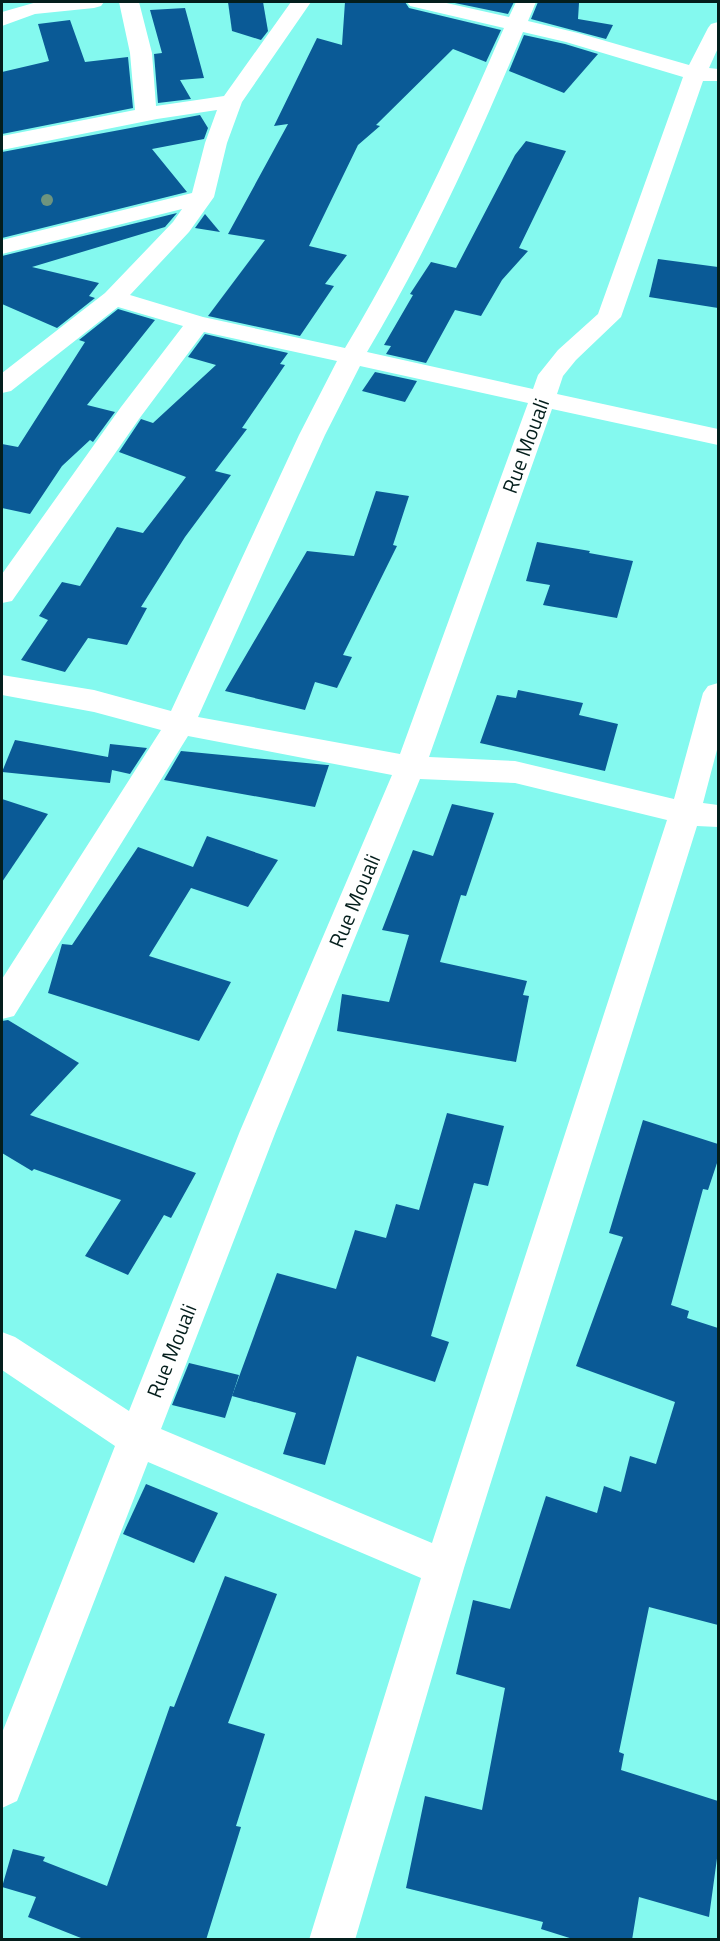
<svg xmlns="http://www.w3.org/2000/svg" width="720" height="1941" viewBox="0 0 720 1941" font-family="'Titillium Web',sans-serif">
<rect width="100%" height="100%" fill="#84f9ef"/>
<g fill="#0a5a96">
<path d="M228,2h35l5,29 -7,9 -29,-9z"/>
<path d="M345,2h60l4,6 92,22 -15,32 -33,-13 -77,76 4,1 -22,19 -49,101 38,9 -22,29 9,2 -34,50 -92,-20 57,-76 -37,-6 60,-110 -14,2 43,-88 25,7z"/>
<path d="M450,2h64l-6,12z"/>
<path d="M538,2l41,1 -1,16 35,6 -7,14 -75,-20z"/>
<path d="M185,8l19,70 -24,2 11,19 -33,4 -4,-49 8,-1 -12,-43z"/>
<path d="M70,20l15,42 43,-5 5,51 -131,26v-62l47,-11 -11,-37z"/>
<path d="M524,35l41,9 33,10 -34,39 -55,-22z"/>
<path d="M200,115l8,13 -4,11 -52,10 35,43 -185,46v-86z"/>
<path d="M526,141l40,10 -47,97 9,3 -26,29 -21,36 -26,-6 -29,53 -40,-9 5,-8 -7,-1 29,-50 -3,-1 21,-32 25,6 59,-113z"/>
<path d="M177,213l-12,14 -133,40 67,16 -10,13 6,2 -38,30 -55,-24v-48z"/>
<path d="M205,214l15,18 -25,-4z"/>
<path d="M658,259l60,8v41l-69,-11z"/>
<path d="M118,309l37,11 -68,85 28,7 -22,30 -3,-2 -28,26 -32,48 -28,-6v-64l16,3 67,-105 -6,-2z"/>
<path d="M205,334l83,19 -8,11 5,1 -43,63 5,1 -32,42 16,4 -46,62 -44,70 6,1 -20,37 -39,-7 -23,34 -44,-12 27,-40 -9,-4 23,-34 18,4 37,-59 26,6 43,-56 -67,-25 22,-33 12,4 63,-58 -28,-8z"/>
<path d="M375,372l42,9 -12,21 -43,-11z"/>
<path d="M376,491l33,5 -16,49 4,1 -54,109 9,2 -15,31 -22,-6 -10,28 -80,-19 82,-140 47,5z"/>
<path d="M537,542l53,9 -1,2 44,8 -16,57 -74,-13 7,-20 -24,-4z"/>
<path d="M518,690l65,13 -4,12 39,9 -13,47 -125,-28 17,-48 19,3z"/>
<path d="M15,740l93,17 2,-13 37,4 -17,26 -18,-4 -2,13 -108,-11z"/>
<path d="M181,751l146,14h2l-14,42 -151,-27z"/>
<path d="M2,799l46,15 -46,68z"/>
<path d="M452,804l42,9 -28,83 -5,-1 -21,67 87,19 -4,14 6,1 -13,66 -179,-31 5,-37 47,8 20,-67 -27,-5 31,-80 20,6z"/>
<path d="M207,836l71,24 -30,47 -57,-19 -42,68 82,26 -32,59 -151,-48 14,-49 10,1 66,-98 55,20z"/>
<path d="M8,1020l71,43 -49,52 166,58 -25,45 -7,-3 -36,60 -43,-19 36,-56 -87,-31 -2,2 -30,-18v-132z"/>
<path d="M447,1113l57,13 -16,60 -14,-3 -43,153 18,6 -14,40 -78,-26 -32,109 -42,-11 13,-41 -64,-17 45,-123 59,16 19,-59 31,8 10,-34 23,6z"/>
<path d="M643,1120l75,24v16l-10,30 -5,-1 -32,116 18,6 -2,7 31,10v297l-69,-18 -30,145 5,2 -3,16 97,31v50l-9,66 -70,-20 -7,43h-56l-35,-11 2,-7 -137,-34 19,-92 57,14 23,-122 -49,-14 17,-74 37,9 36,-113 51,17 7,-27 17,6 9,-36 26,8 19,-62 -99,-36 47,-129 -14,-4z"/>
<path d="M189,1363l50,12 -14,43 -53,-13z"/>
<path d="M146,1484l72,29 -24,50 -71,-29z"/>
<path d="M225,1576l52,18 -49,129 37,11 -29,92 5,1 -35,113h-120l-58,-23 8,-20 -34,-10 11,-38 32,8 -2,4 64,25 63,-180 4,1z"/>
</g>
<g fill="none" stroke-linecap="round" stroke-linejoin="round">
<g fill="#fff" fill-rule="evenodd">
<path d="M37,2h67l-3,4 -7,2 -59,6 -33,12v-14z"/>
<path d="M119,2h20l13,51 4,53 68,-10 67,-94h20l-69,100 -15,41 -13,54 -25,35 -59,63 73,22 142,31c62,-103 111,-210 159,-320l-94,-22 -3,-4h35l67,15 7,-15h20l-8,19 50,12 111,32 19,-37 3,-4 7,-2v26l-9,20 9,1v12h-15l-82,236 -45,43 -13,16 -6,18 161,35v16l-166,-36 -123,348 86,4 159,38 29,-106 5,-7 10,-3v63l-15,57 15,2v22l-21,-1 -233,742 -109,372h-46l112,-362 -273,-116 -131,339 -15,7v-75l113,-287 -113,-76v-38l13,5 114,74 111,-280 152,-356 -204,-39 -174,280 -12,3v-40l159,-249 -67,-18 -92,-17v-20l92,15 77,21 128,-276 38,-74 -133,-29 -65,87 -127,182 -10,2v-29l119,-167 62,-81 -65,-19 -107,84 -9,2v-20l103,-80 68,-71 9,-13 -180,45v-14l190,-47 13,-50 12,-33 -60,9 -155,31v-14l133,-26 -5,-57zM523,32l43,10 117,35 -85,237 -40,36 -20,25 -5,14 -166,-37c62,-104 109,-208 156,-320zM360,366l168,37 -128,351 -202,-37 127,-282zM420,779l95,4 152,37 -235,723 -271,-114 115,-298z"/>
</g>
</g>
<circle fill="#6e947e" cx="47" cy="200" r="6"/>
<g text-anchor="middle" stroke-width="6" stroke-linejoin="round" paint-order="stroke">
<g font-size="21" fill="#041e1c" stroke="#fff">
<text transform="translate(526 446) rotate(-70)" y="7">Rue Mouali</text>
<text transform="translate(355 901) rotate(-67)" y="7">Rue Mouali</text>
<text transform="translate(172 1351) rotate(-68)" y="7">Rue Mouali</text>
</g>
</g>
<rect width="720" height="1941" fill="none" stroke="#041e1c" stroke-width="6"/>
</svg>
